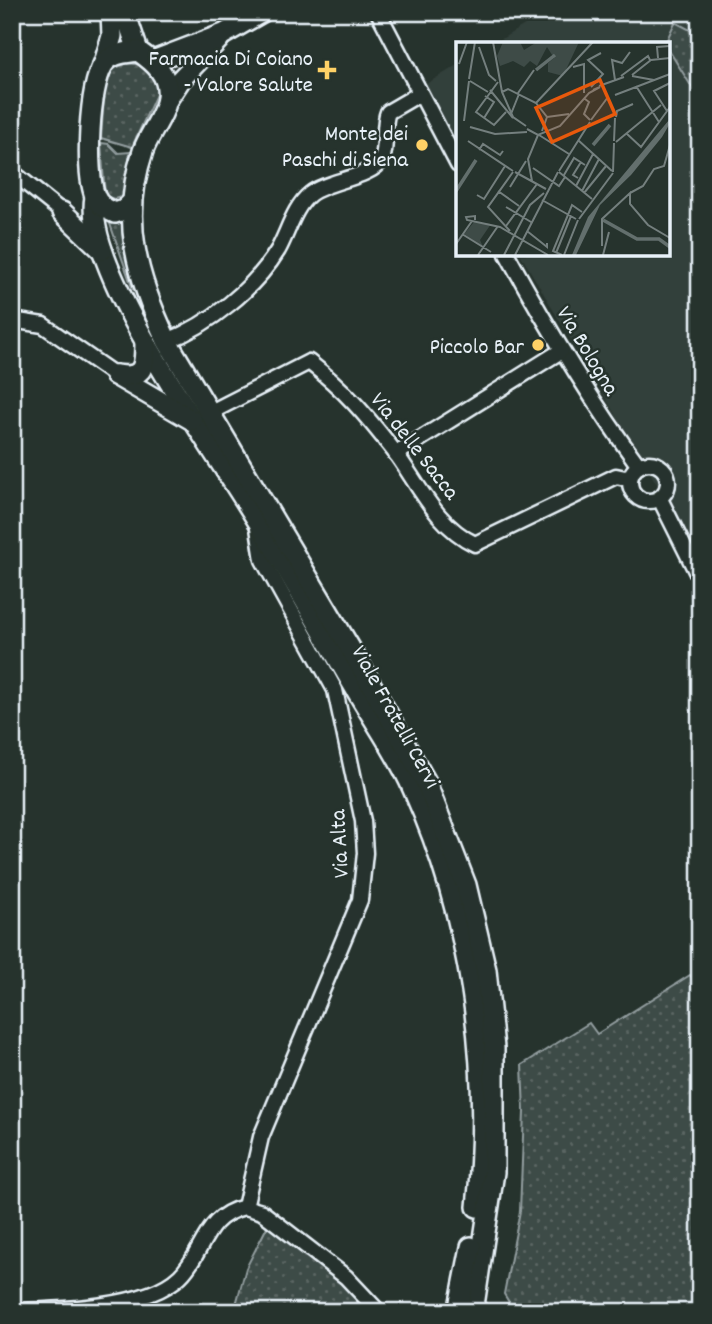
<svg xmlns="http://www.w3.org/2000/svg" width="712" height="1324" viewBox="0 0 712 1324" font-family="Dekko,sans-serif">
<defs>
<pattern id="grass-dots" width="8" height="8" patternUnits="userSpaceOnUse" patternTransform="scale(1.75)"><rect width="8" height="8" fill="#3e4b47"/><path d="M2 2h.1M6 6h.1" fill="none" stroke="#5a6562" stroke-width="1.8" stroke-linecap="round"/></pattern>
</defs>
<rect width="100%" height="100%" fill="#26332d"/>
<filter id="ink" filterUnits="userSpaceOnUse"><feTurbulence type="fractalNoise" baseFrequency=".0143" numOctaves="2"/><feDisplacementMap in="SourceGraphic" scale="14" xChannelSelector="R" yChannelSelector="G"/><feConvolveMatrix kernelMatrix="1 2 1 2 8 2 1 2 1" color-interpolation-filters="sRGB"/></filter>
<g filter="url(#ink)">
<g fill="#333f3a">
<path d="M546,12h120l34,16v529l-180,-303h148v-210h-175z"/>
<path d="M458,65v80l-32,-61z"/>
</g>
<g fill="url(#grass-dots)" stroke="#939ea0" stroke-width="2">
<path d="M675,22l25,13v65l-32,-51v-5h-3z"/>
<path d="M128,63l15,2 16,23 -27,59 -31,-9 4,-55 7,-14z"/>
<path d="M101,143l8,1 9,9 12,-1 -5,44 -11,3 -9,-3z"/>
<path d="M109,221h15l9,69z"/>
<path d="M690,975l10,13v324h-185l-11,-18 16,-83 4,-99 -2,-47 67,-42 8,11z"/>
<path d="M272,1226l79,62 22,24h-139l12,-44 21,-41z"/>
</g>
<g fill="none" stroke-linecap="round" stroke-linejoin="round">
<g stroke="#e8f1f8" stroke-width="19">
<g id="minor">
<path d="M378,12l80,153"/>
<path d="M12,172l50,40"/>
<path d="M507,254c40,73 82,144 132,212"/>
<path d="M12,320l31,5 72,50"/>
<path d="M167,341c42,-16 88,-53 111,-91 10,-18 16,-43 32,-56 18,-14 62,-16 72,-35 6,-14 0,-33 6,-47l31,-18"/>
<path d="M209,413l100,-51c36,28 57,53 85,89 24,32 42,75 81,93l141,-68 14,3"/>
<path d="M396,454l165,-103"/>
<circle cx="649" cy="482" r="19"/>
<path d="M660,499l40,80"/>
<path d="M245,1207l16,-70 99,-237 5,-47 -2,-32 -28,-131 -72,-130 -5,-32"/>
<path d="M12,1311c45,-1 134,-2 168,-35 25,-24 23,-60 65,-69l17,5 84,65 33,35"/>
</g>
</g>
<g stroke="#e8f1f8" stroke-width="24">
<g id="major">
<path d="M125,12l13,39"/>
<path d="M153,61l71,-27 38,-22"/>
<path d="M104,63l8,-27 -1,-24"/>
<path d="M167,100l14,-21 38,-40"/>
<path d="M95,197c-14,71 123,257 162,323 35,57 67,115 101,173 18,31 41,63 55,96 58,129 79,277 64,418"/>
<path d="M131,203l-7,7 -9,3c-9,-4 -17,-8 -20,-17 -10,-26 -6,-108 8,-131 8,-12 22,-12 35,-14 16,11 32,24 29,47 -2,17 -18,36 -24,53 -23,69 -6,127 24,190l189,317 70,124 40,103 20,85 8,78v124l-21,140"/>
<path d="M62,212l40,38"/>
<path d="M115,375l77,45"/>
<path d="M115,375c28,4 30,-6 30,-32"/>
<path d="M458,1312l13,-65"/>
</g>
</g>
<use href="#minor" stroke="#26332d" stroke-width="14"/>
<use href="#major" stroke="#26332d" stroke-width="19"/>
</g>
</g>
<g fill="#ffd166" stroke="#26332d" stroke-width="2.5">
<path d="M323.5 59.5h7v7h7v7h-7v7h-7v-7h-7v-7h7z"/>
<circle cx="422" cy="145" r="7"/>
<circle cx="538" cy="345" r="7"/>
</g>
<g text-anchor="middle" stroke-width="5" stroke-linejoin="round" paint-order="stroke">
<g font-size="23" fill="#e8f1f8" stroke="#26332d" text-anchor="end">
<text x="313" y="65">Farmacia Di Coiano<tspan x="313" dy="26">- Valore Salute</tspan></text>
<text x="408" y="140">Monte dei<tspan x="408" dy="26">Paschi di Siena</tspan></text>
<text x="524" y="353">Piccolo Bar</text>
</g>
<g font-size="23" fill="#e8f1f8" stroke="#26332d">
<text transform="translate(589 350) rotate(59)" y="8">Via Bologna</text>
<text transform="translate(416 445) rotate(52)" y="8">Via delle Sacca</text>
<text transform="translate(397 716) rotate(61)" y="8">Viale Fratelli Cervi</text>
<text transform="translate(338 844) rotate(-93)" y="8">Via Alta</text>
</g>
</g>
<g transform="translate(456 42)">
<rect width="214" height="214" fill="#26332d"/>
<path d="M47,0h17l4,8 13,-8h42l-16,34 -15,-4v-9l6,-5 -7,-11 -10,19 -7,-5 -6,6 -11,-6 -13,5 -3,-10zM18,180l17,2 -11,16 3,7 -19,-13z" fill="#3e4b47"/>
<path d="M213,78v5l-7,12 -31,38 -31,30 -24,50h-4l16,-38z" fill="#636f6d"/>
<path fill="none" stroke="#636f6d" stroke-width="3.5" d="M80,28l19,-15M137,103l17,-20M0,149l20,-31M147,178l34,19h22l11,8"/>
<path fill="none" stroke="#747f7e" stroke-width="2" d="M37,0l9,50 11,25 13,9M23,5l10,28 7,6M202,16l-1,-11 13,-1M3,22l8,-22M117,25l11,-3v29M176,33l19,-15 19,-2M165,34l27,-20 2,4M176,34l22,4M13,37l6,-37M159,38l-3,-20 10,3 8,-11M14,39l18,11M42,40l-22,30 18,13 12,-13M143,44l25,-9M180,44l23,36M135,45l12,-13 -15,-14 13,-7M34,48l23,28M46,50l6,-3 28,14 11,14 -5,14M62,51l16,-23M159,53l55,-21M129,57l4,3 -5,12 6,6M80,61l57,-61M211,69l-13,-20 16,-8M55,72l8,-20M91,75l22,-3M160,75l1,-6 16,-7M28,76l10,-16 -9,-6M135,78l17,-23M8,79l5,-40M14,85l25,7 32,-2M71,87l11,6 22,-9 29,-33 11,-6 -7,3M170,91l15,14 29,-40M83,93l30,19M122,98l34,31M12,99l45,30M158,99l1,-23M160,100l45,-37M23,108l4,-6 17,11 3,-4M77,126l26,18 6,-9M103,129l31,-49M59,130l31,17M103,130l33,27M157,130l1,-29M108,133l10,-17 11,7M122,136l-5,-3 8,-13M76,139l-4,-22 10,-24M120,144l17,-32M54,145l16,-26M42,149l21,15M126,149l17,-32M128,151l22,-27M174,151l13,-7 11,-17 10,-3 6,-21M21,153l7,4 21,-33M86,158l34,19M50,165l25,15M123,177l34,-46M19,178v-4l-9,1 1,3 33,7 48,28M50,184l31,-42M54,189l-22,-24 25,-35M71,189l20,16v-4M6,192l29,18M0,202l16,-23M146,204v-27l28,-26v11l18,21 22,13M100,211l15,-37M22,213l20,-29M48,213l26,-50 14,-12M59,213l43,-83M106,213l-9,-4 19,-46 10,7M108,213l14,-35M147,213l6,-23"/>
<path fill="#e8590c" fill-opacity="0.15" stroke="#e8590c" stroke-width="3.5" d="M144,38l15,34 -63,28 -16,-34z"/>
<rect width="214" height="214" fill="none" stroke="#e8f1f8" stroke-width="3.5"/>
</g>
<rect width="712" height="1324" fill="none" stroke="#26332d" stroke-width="42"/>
<rect x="21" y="21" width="670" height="1282" fill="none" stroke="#e8f1f8" stroke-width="2.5" filter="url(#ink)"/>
</svg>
